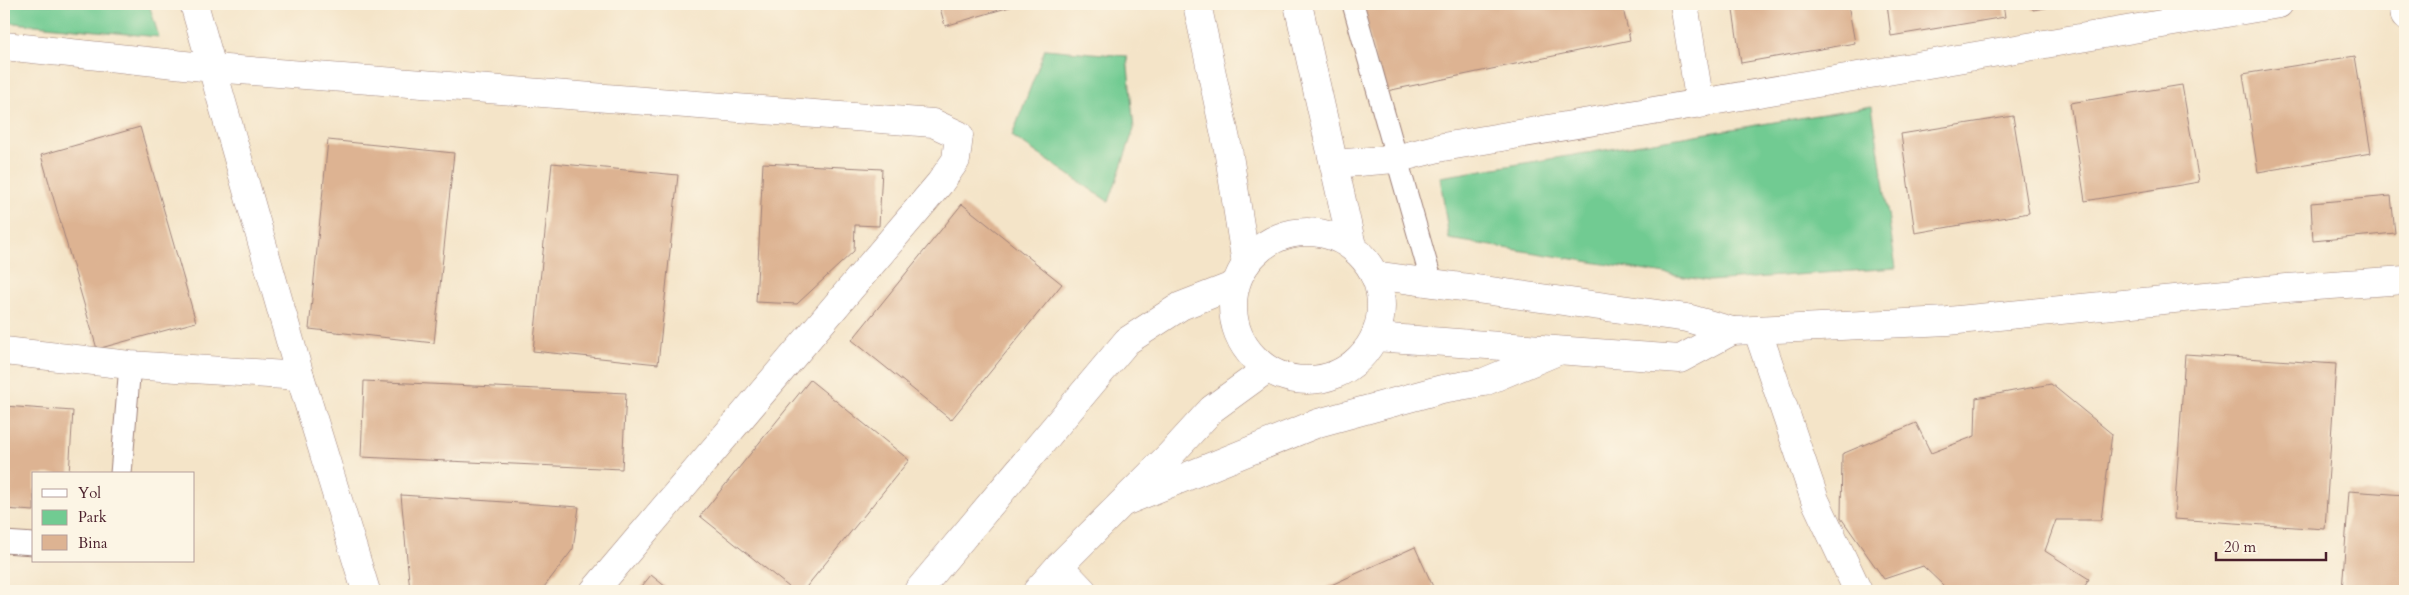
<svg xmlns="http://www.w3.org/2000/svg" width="2409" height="595" viewBox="0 0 2409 595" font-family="Cardo,serif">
<rect width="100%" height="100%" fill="#fcf5e5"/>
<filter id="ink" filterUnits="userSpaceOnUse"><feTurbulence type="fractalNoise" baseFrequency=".02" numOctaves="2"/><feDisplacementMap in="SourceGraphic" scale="10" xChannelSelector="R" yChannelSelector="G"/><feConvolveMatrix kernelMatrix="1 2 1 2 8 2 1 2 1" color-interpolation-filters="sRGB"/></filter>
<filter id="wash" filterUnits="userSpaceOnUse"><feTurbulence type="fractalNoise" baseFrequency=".0096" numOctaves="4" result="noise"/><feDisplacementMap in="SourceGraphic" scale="20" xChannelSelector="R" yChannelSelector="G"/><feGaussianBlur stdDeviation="1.12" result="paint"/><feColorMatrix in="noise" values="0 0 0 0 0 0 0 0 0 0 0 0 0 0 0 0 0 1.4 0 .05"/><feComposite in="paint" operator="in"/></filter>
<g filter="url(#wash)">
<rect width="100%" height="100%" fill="#f4e4c8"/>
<g fill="#71cb92" stroke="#5e755e">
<path d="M4,4h145l10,33 -155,-15z"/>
<path d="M1045,49l82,7 7,73 -25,73 -97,-66z"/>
<path d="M1872,106l24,162 -187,13 -260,-42 -9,-62z"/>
</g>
<g id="blocks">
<g fill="#ddb392">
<path d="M939,4h81l-75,22z"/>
<path d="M1367,4h255l8,36 -248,52 -19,-87z"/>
<path d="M1732,4h116l7,39 -114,20z"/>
<path d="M1887,4h116l2,13 -114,19z"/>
<path d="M2032,4h29l1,1 -29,5z"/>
<path d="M2355,56l16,97 -113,19 -15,-98z"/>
<path d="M2182,85l17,97 -114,19 -15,-98z"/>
<path d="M2013,116l16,97 -114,20 -14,-99z"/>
<path d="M140,127l56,195 -99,27 -56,-194z"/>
<path d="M328,140l126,13 -20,190 -125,-14z"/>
<path d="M552,163l126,12 -20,189 -125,-13z"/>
<path d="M763,163l119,6 -3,57 -24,-1 -1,26 -57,53 -41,-2z"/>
<path d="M2391,196l4,37 -82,8 -2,-38z"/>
<path d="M962,204l100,80 -111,136 -99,-80z"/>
<path d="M2185,354l151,10 -11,165 -151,-10z"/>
<path d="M810,380l99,80 -106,131h-9l-94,-75z"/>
<path d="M364,381l262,12 -4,76 -261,-12z"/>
<path d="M2051,384l61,50 -11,86h-45l-11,31 44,28 -7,12h-139l1,-5 -21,-20 -39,13 -43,-61 1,-64 74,-31 15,30 44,-17 1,-38z"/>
<path d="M4,406l69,5 -4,63h-35v37l-30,-2z"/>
<path d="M2349,491l56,4v96h-63z"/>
<path d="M401,495l178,12 -6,42 -32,42h-131z"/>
<path d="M1415,547l20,44h-117z"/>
<path d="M651,575l20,16h-33z"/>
</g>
</g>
</g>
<g filter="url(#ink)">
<use href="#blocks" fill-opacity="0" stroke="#9f827a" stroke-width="1"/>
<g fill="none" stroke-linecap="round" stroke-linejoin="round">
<g stroke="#9f827a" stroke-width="23">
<g id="lane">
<path d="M1353,4l79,279"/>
<path d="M121,474l9,-109"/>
<path d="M4,542l30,2"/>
</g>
</g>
<g stroke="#9f827a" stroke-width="29">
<g id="street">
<path d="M194,4l106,372 66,215"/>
<path d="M1684,4l16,100"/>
<path d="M2403,4l2,12"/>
<path d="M4,46l209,22 720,55 26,12 -3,25 -16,23 -346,408"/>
<path d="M1334,164l61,-5 48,-12 836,-143"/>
<path d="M4,351l126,14 170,11"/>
<path d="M1059,566l24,25"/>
</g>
</g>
<g stroke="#9f827a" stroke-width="29">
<g id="secondary">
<path d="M1197,4l31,145 18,115"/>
<path d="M1298,4l54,242"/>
<circle cx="1307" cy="306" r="74"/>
<path d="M1374,275l313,43 45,13 -52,28 -305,-22"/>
<path d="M1732,331l216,-10 339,-33 118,-8"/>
<path d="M1758,332l57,168 43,91"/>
<path d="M1124,502l194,-79 124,-34 42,-7 74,-31"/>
<path d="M918,591l209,-250 54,-35 54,-21"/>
<path d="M1037,591l22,-25 111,-111 42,-46 55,-40"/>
</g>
</g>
<use href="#lane" stroke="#fff" stroke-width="21"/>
<use href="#street" stroke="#fff" stroke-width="28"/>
<use href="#secondary" stroke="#fff" stroke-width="28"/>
</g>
</g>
<rect width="2409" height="595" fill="none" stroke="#fcf5e5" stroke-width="20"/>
<rect x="32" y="472" width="162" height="90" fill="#fcf5e5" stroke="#b59f9b"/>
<rect x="42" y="489" width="25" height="8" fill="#ffffff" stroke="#b59f9b"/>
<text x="78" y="498" font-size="15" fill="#4a1f2b">Yol</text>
<rect x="42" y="510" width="25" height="15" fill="#71cb92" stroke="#b59f9b"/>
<text x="78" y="522" font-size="15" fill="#4a1f2b">Park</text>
<rect x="42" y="535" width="25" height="15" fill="#ddb392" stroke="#b59f9b"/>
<text x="78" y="548" font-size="15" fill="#4a1f2b">Bina</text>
<path d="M2216 552v8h110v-8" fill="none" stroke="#4a1f2b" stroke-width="2.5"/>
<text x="2224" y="552" font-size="15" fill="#4a1f2b" stroke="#fcf5e5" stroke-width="4" paint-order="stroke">20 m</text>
</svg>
